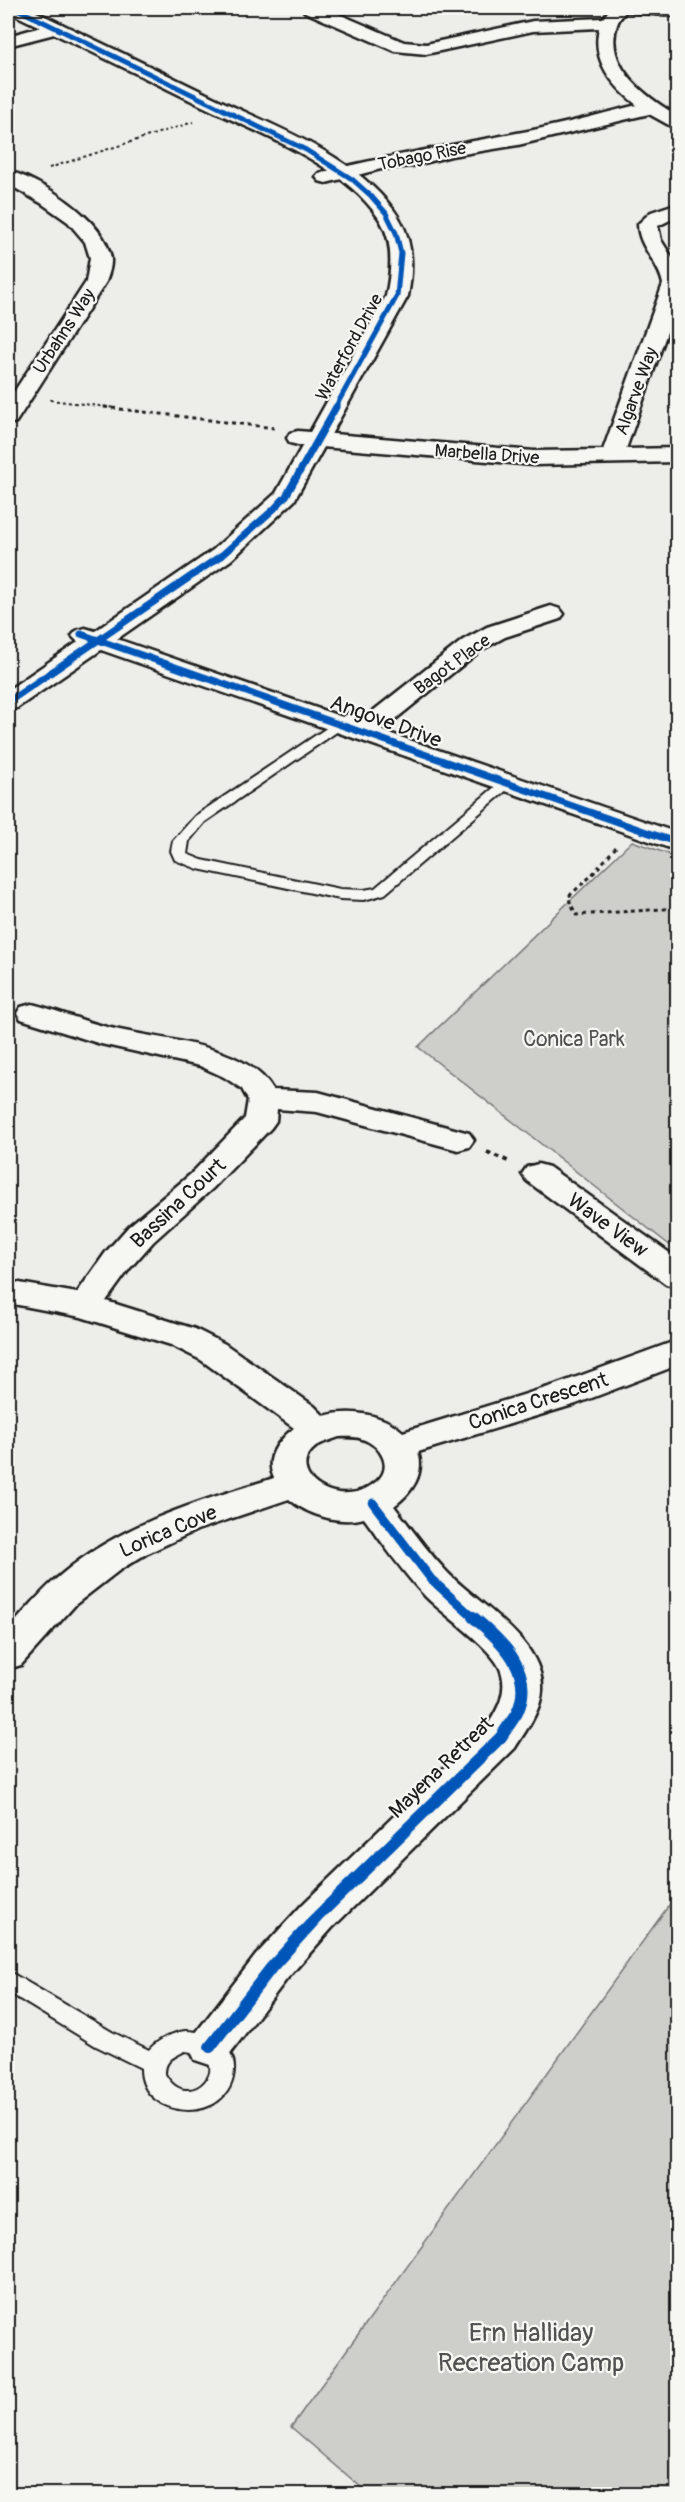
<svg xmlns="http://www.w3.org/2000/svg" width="685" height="2502" viewBox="0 0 685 2502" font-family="Pangolin,sans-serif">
<rect width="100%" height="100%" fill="#edede9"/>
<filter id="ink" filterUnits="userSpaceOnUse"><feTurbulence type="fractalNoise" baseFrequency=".0167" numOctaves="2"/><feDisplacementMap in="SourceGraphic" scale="12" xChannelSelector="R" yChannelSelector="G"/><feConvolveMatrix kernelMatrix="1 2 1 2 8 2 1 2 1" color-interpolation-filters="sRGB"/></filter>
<g filter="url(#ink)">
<g fill="#cececb" stroke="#757574" stroke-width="1.5">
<path d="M632,841l45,16v394l-259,-204z"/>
<path d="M677,1894v600h-308l-78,-67z"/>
</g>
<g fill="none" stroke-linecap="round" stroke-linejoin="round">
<g stroke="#1c1c1c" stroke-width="4">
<g id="service">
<path d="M616,8l62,3v6l-58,-6z"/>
<path d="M355,709l7,4 -2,3 -155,106 -16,19 -2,13 15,6 138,29 24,1 11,-2 128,-108h10l2,3 -130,111 -21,6 -24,-1 -142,-30 -23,-9 -4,-9 2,-10 22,-25z"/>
<path d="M8,1971l104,61 37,18c7,-9 25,-18 36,-19 21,-1 51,15 49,39 -3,56 -94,51 -93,-2l-45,-22 -88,-54zM185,2051c56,5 5,68 -20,23 0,-14 8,-17 20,-23z"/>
</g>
</g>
<g stroke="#1c1c1c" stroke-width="5">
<g id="minor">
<path d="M302,8h23l79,34 22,2 107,-23 70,-3 8,-10h17c-2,4 -8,9 -10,14 -17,43 28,75 60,94v14l-29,-16 -131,31 -67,11 -39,10 -31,3 -55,14 -7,-2 -3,-4 3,-4c65,-17 131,-27 198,-40 40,-7 80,-18 120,-28 -24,-19 -46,-44 -38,-77l-66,3 -107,23 -31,-3 -90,-39z"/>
<path d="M56,23l6,1 3,4 -3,4 -54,14v-10z"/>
<path d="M8,171c33,8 94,48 102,83 3,9 -1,19 -4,28l-90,140 -8,2v-23l78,-119 4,-24 -5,-16 -17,-20 -27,-19 -33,-19z"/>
<path d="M678,203v13l-20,10 3,14 17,27v34l-52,148 52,-1v14l-144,3 -236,-20 -8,-2 -3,-5 3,-5 8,-2 236,20 69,-1 60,-166c-4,-22 -25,-37 -25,-60l13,-12z"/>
<path d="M551,606l9,3 4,5 -4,5 -55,18 -24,13 -109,88 -9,2 -9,-2 -4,-6 4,-6 109,-86 24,-13z"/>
<path d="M32,1004c28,7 55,19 83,25 47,11 132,15 158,61l45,2 151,41 5,7 -5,7 -11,3 -141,-38 -40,-3 -1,12 -5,7 -58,60 -60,54 -23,26 -24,33 89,28 30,15 89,62 10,10c25,-7 58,-3 79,16l149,-46 126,-46v25l-102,39 -158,48c7,22 -6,41 -24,54 17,22 33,45 52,65 29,31 99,70 96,119 -1,21 -16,40 -27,58l-183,180 -46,52 -61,80 -15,5 -15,-5 -6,-13 6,-13 61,-79 47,-51 184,-178c11,-17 21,-34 14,-55 -7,-22 -57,-56 -75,-74 -23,-24 -42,-52 -62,-79 -25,7 -56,-3 -75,-19l-92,31 -51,24 -25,15 -45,35 -55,61 -13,4v-39c17,-19 34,-40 54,-56 60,-51 138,-73 212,-96 -10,-20 5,-38 20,-50l-93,-68 -30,-15 -90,-28 -73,-14v-22l69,12 29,-41 23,-26 62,-52 54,-56 3,-18 -6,-11 -18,-12 -24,-11 -99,-22 -80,-25 -4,-6 4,-6zM339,1437c7,0 16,-1 23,2 18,6 32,27 15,42 -37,33 -97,-8 -60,-35 6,-4 15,-6 22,-9z"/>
<path d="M538,1164l11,3 129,92v28l-12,-3 -139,-103 -5,-7 5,-7z"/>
</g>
</g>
<g stroke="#1c1c1c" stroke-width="5">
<path id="tertiary" d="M8,8h20c63,30 126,60 189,91 61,29 134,55 176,110 20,26 21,56 15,87l-114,205 -63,59 -114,79 561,194v18l-577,-201 -84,58 -9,2v-20l70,-48 -6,-6 4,-5 9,-3 10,3 118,-81 63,-57 110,-197c6,-27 8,-56 -8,-79 -37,-55 -123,-85 -180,-113 -63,-31 -126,-62 -189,-92z"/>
</g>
<g stroke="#1c1c1c" stroke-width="2" stroke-dasharray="3 3" stroke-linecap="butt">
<path d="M49,168l144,-46"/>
<path d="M50,400l66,8"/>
</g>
<g stroke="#1c1c1c" stroke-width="3" stroke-dasharray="4 4" stroke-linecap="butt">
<path d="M104,407l170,21"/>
<path d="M616,847l-25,29 -23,21 8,18 102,-7"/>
</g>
<path stroke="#1c1c1c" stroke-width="4" stroke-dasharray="4.5 4.5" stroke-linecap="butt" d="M487,1152l23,10"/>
<use href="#service" fill="#f6f6f2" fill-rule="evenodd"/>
<use href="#minor" fill="#f6f6f2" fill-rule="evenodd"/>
<use href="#tertiary" fill="#f6f6f2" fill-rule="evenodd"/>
<g stroke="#f6f6f2" stroke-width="8">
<path id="cycleway-far3" d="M15,8l291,142 46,29 19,17 15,17 10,20 5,20 -4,43 -62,112"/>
</g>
<g stroke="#f6f6f2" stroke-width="10">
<g id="cycleway-far2">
<path d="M81,634l597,209"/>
<path d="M8,702l214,-147 52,-46 12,-13 50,-89"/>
</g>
</g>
<g stroke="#f6f6f2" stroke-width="13">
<path id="cycleway-far1" d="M373,1503l58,76 44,40"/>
</g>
<g stroke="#f6f6f2" stroke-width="16">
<path id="cycleway" d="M210,2047l61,-79 47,-52 183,-179c5,-8 11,-16 16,-24 19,-41 -15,-72 -44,-96"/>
</g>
<use href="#cycleway-far3" stroke="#0057b8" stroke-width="5"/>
<use href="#cycleway-far2" stroke="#0057b8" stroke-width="7"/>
<use href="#cycleway-far1" stroke="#0057b8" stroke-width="9"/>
<use href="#cycleway" stroke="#0057b8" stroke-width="12"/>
</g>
</g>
<g text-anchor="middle" stroke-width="4.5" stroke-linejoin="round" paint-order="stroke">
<g font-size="18" fill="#1c1c1c" stroke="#f6f6f2">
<text transform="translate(422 156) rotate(-11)" y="6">Tobago Rise</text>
<text transform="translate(64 331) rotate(-57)" y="6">Urbahns Way</text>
<text transform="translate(349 347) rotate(-61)" y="6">Waterford Drive</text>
<text transform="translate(636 391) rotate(-70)" y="6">Algarve Way</text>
<text transform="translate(487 454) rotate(4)" y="6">Marbella Drive</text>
<text transform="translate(452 664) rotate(-36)" y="6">Bagot Place</text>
</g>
<g font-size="21" fill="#1c1c1c" stroke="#f6f6f2">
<text transform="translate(386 721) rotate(20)" y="7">Angove Drive</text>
<text transform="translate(178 1203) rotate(-43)" y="7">Bassina Court</text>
<text transform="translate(608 1225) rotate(36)" y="7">Wave View</text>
<text transform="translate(538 1401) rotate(-18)" y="7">Conica Crescent</text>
<text transform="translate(168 1531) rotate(-23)" y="7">Lorica Cove</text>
<text transform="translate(441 1767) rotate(-44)" y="7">Mayena Retreat</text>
</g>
<g font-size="21" fill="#515151" stroke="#f6f6f2">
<text x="574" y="1046">Conica Park</text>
</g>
<g font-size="26" fill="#515151" stroke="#f6f6f2">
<text x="531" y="2341">Ern Halliday<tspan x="531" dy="30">Recreation Camp</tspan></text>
</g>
</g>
<rect width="685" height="2502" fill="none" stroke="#f6f6f2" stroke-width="30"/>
<rect x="15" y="15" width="655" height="2472" fill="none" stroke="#1c1c1c" stroke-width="2" filter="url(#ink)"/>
</svg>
